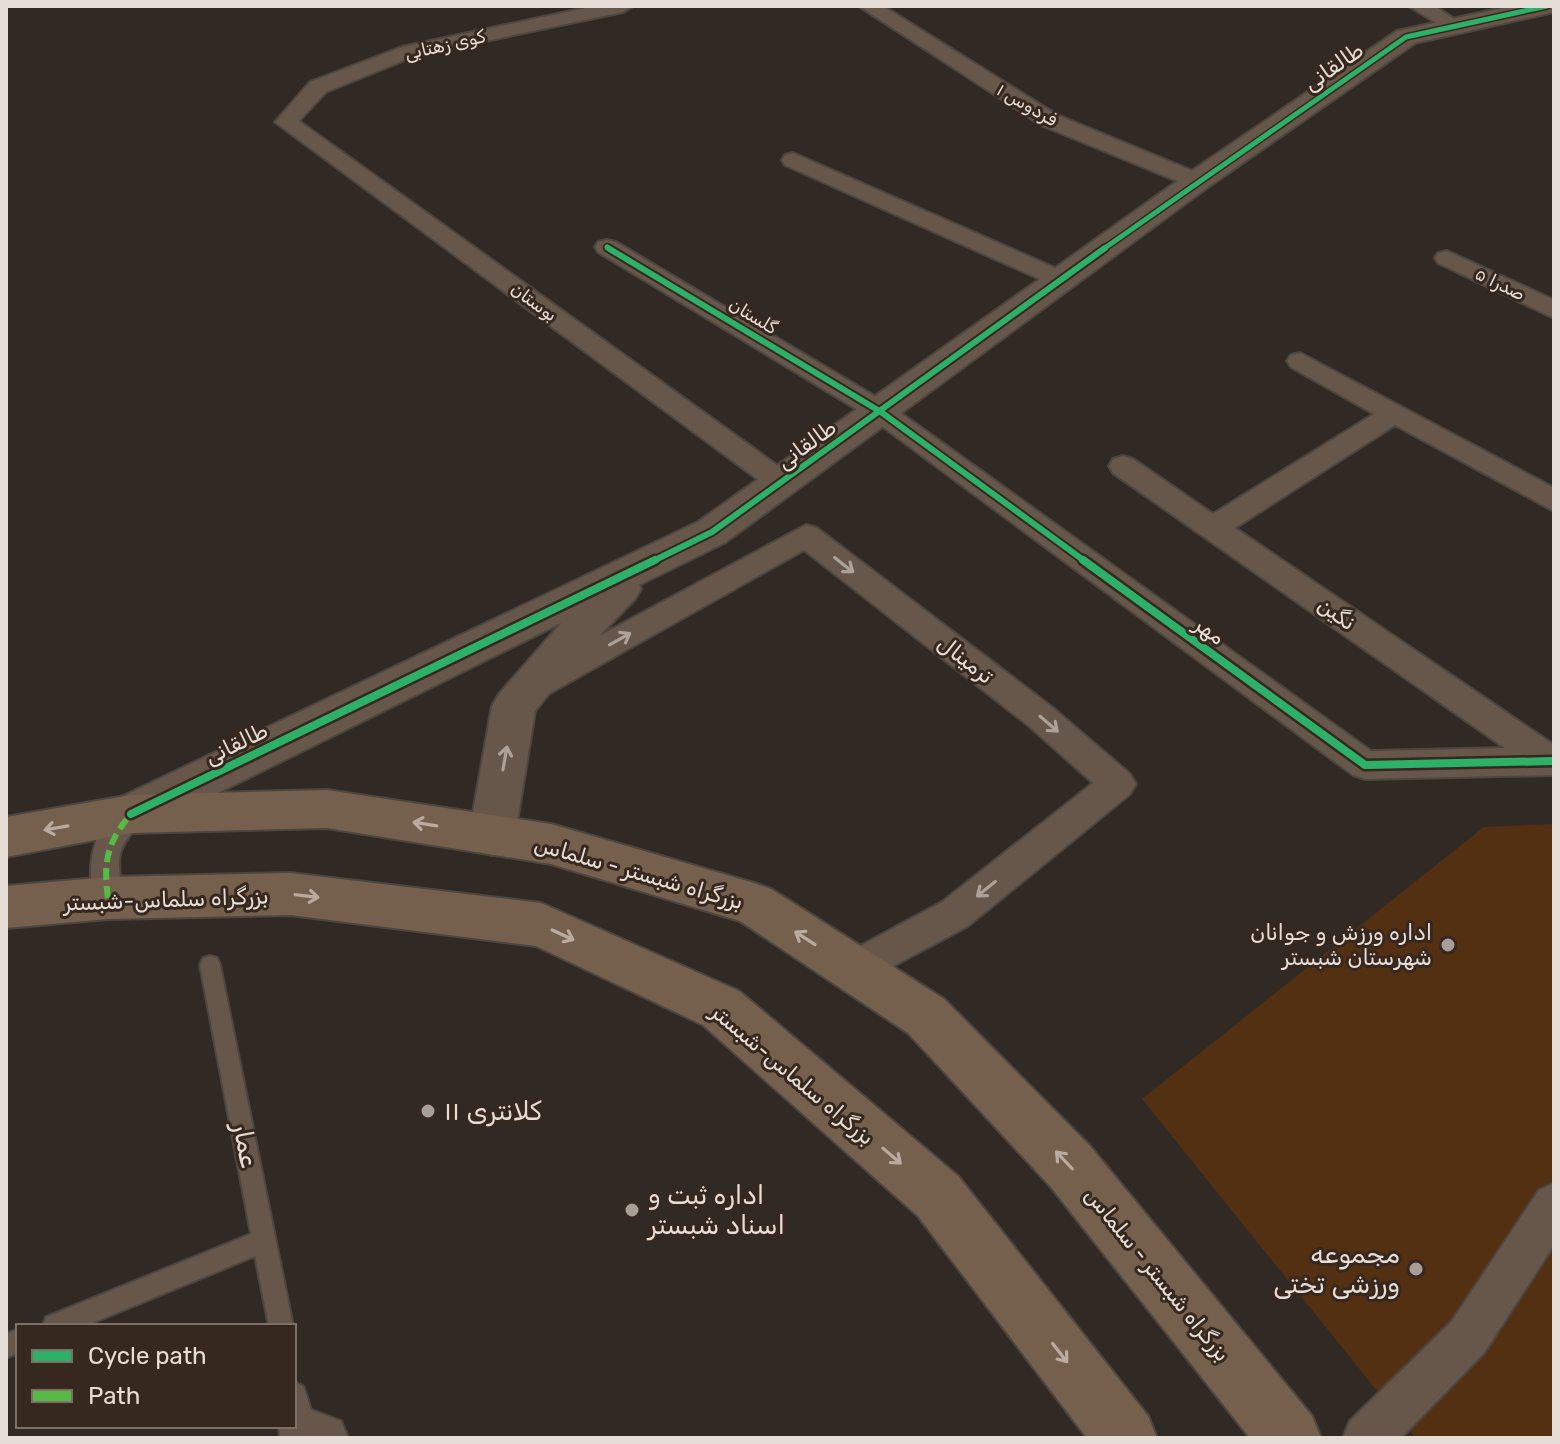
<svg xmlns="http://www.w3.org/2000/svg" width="1560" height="1444" viewBox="0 0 1560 1444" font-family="Rubik,'Noto Naskh Arabic',sans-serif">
<rect width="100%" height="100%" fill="#302924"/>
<path fill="#543013" d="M1554,824v614h-139l-273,-339 342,-272z"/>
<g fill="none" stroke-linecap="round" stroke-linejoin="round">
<g stroke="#4c4641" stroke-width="4">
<g id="service">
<path d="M210,956l7,2 3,7 73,361h-24l-14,-70 -170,70h-42l3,-9 205,-83 -51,-269 3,-7z"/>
<path d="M18,1329v24l-12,5v-24z"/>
<path d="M294,1382l9,4c6,15 13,37 7,52h-18l-5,-12h7z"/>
</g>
</g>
<g stroke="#4c4641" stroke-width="4">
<path id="pedestrian" d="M131,803l10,3 4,8c-7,14 -21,24 -25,40 -4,18 6,37 -2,53l-10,3 -10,-3c-16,-33 -5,-91 33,-104z"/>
</g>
<g stroke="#4c4641" stroke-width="4">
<g id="minor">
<path d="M595,6h38l-10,6 -208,44 -89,36 -27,29 493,355 5,7 -5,7 -10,3 -10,-3 -497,-368 35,-40 92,-35z"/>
<path d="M859,6h24l174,109 148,61 4,5 -4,5h-16l-148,-61z"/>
<path d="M1409,6h25l31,20 -3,4h-14z"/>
<path d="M793,153l278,122 4,5 -4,5h-18l-268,-120 -3,-5 3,-5z"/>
<path d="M607,240l9,2 275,164 480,345 134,-3 -392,-275 -4,-7 4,-7 10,-3 10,3 80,55 161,-100 -83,-47 -4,-6 4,-6 9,-2 254,135v23l-159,-86 -160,103 319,217v30l-189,4 -12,-4 -482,-357 -273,-166 -3,-5 3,-5z"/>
<path d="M1447,251l107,49v18l-116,-55 -3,-5 3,-5z"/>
<path d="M806,525l11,3 236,180 77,66 6,10 -6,10 -162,132 -114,61 -14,-6 -5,-12 5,-12 102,-55 151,-119 -64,-57 -225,-176 -261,147 -12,4 -12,-4 -5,-9 5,-9z"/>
<path d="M1554,1183v62l-70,108 -83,85h-58l7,-17 102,-100 87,-131z"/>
<path d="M301,1406l40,15 7,17h-68l-1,-12h15v-17z"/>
</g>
</g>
<g stroke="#4c4641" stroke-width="4">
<path id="tertiary" d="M1512,6h42v6l-139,31 -207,144 -482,355 -87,43 2,4 -6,10 -59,61 -41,51 -20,124 -6,14 -17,6 -17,-6 -6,-14 23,-129 7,-12 62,-71 -414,205 -16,5 -16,-5 -7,-14 7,-14 583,-278 488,-347 211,-144z"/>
</g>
<g stroke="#4c4641" stroke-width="4">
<g id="trunk">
<path d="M327,790l224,34 203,59 17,6 173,110 146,147 222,270 9,22h-71l-200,-252 -142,-153 -168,-112 -189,-57 -224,-36 -196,5 -125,24v-40l125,-22z"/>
<path d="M290,873l251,30 198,88 219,185 190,240 9,22h-70l-169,-222 -215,-191 -167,-79 -246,-31 -182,4 -102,9v-42l102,-9z"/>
</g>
</g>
<use href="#service" fill="#67574b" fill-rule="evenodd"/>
<use href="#pedestrian" fill="#67574b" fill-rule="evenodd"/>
<use href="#minor" fill="#67574b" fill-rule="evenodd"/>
<use href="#tertiary" fill="#67574b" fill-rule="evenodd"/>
<use href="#trunk" fill="#75604e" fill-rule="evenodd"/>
<path stroke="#58b947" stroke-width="6" stroke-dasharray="12 6" stroke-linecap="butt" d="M108,898c-5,-36 -1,-56 23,-84"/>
<g stroke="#36281e" stroke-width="8">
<g id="cycleway-far2">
<path d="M607,247l4,3"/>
<path d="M1102,250l304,-213 141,-31"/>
</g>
</g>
<g stroke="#36281e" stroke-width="10">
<g id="cycleway-far1">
<path d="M608,248l273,164 205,150"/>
<path d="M651,562l61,-30 393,-284"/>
</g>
</g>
<g stroke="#36281e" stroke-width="13">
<g id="cycleway">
<path d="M1083,560l282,205 189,-4"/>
<path d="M131,814l524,-254"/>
</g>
</g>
<use href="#cycleway-far2" stroke="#2db169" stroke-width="5"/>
<use href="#cycleway-far1" stroke="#2db169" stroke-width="6"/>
<use href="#cycleway" stroke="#2db169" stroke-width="8"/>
</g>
<defs><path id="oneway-shaft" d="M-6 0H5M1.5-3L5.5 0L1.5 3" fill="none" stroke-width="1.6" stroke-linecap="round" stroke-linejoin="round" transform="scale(2)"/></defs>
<g stroke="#ada198">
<use href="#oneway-shaft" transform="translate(844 565) rotate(38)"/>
<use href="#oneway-shaft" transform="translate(620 639) rotate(-29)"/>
<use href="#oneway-shaft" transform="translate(1049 724) rotate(41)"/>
<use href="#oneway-shaft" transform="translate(505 758) rotate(-80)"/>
<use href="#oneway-shaft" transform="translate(986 889) rotate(141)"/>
</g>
<g stroke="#b9aba0">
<use href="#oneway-shaft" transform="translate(425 824) rotate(-171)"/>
<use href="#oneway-shaft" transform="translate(56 828) rotate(170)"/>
<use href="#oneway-shaft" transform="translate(307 896) rotate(7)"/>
<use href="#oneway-shaft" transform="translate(563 935) rotate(25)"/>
<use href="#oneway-shaft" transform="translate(805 938) rotate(-147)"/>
<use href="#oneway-shaft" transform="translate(892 1156) rotate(41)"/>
<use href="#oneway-shaft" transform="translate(1064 1160) rotate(-133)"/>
<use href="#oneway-shaft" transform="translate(1060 1353) rotate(52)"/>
</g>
<g fill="#a79e98" stroke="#36281e" stroke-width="3">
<circle cx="1448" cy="945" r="8"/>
<circle cx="428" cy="1111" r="8"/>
<circle cx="632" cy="1210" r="8"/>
<circle cx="1416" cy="1269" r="8"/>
</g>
<g text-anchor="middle" stroke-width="6" stroke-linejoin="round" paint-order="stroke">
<g font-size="18" fill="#e7ddd7" stroke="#36281e">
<text transform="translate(445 45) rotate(-13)" y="6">کوی زهتابی</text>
<text transform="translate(1027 105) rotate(30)" y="6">فردوس ۱</text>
<text transform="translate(1500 284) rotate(26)" y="6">صدرا ۵</text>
<text transform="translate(534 302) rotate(36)" y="6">بوستان</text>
<text transform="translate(753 316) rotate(31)" y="6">گلستان</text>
</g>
<g font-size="22" fill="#e7ddd7" stroke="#36281e">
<text transform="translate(1333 66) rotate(-35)" y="8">طالقانی</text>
<text transform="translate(806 444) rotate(-36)" y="8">طالقانی</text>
<text transform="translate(1337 613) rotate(35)" y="8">نگین</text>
<text transform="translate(1210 630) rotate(36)" y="8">مهر</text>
<text transform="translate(966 659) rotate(38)" y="8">ترمینال</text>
<text transform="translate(236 743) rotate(-26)" y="8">طالقانی</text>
<text transform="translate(639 872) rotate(16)" y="8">بزرگراه شبستر - سلماس</text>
<text transform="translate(166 899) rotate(-2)" y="8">بزرگراه سلماس-شبستر</text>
<text transform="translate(793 1074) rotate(40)" y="8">بزرگراه سلماس-شبستر</text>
<text transform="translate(1158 1274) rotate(51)" y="8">بزرگراه شبستر - سلماس</text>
</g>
<g font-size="22" fill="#e7ddd7" stroke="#36281e" text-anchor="end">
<text x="1432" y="940">اداره ورزش و جوانان<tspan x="1432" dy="25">شهرستان شبستر</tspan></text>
</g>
<g font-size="26" fill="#e7ddd7" stroke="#36281e" text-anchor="start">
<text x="444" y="1120">کلانتری ۱۱</text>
<text x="648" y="1204">اداره ثبت و<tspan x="648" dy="30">اسناد شبستر</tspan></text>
<text x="1400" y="1263" text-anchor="end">مجموعه<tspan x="1400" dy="30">ورزشی تختی</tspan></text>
</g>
<g font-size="26" fill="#e7ddd7" stroke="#36281e">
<text transform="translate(246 1145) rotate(79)" y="9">عمار</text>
</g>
</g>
<rect width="1560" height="1444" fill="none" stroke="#e7ddd7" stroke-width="16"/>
<rect x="16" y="1324" width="280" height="104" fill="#36281e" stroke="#7d7068" stroke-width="2"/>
<rect x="32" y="1350" width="40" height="12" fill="#2db169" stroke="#7d7068" stroke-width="2"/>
<text x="88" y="1364" font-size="24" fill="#e7ddd7">Cycle path</text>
<rect x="32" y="1390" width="40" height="12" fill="#58b947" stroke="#7d7068" stroke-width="2"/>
<text x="88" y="1404" font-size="24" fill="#e7ddd7">Path</text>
</svg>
